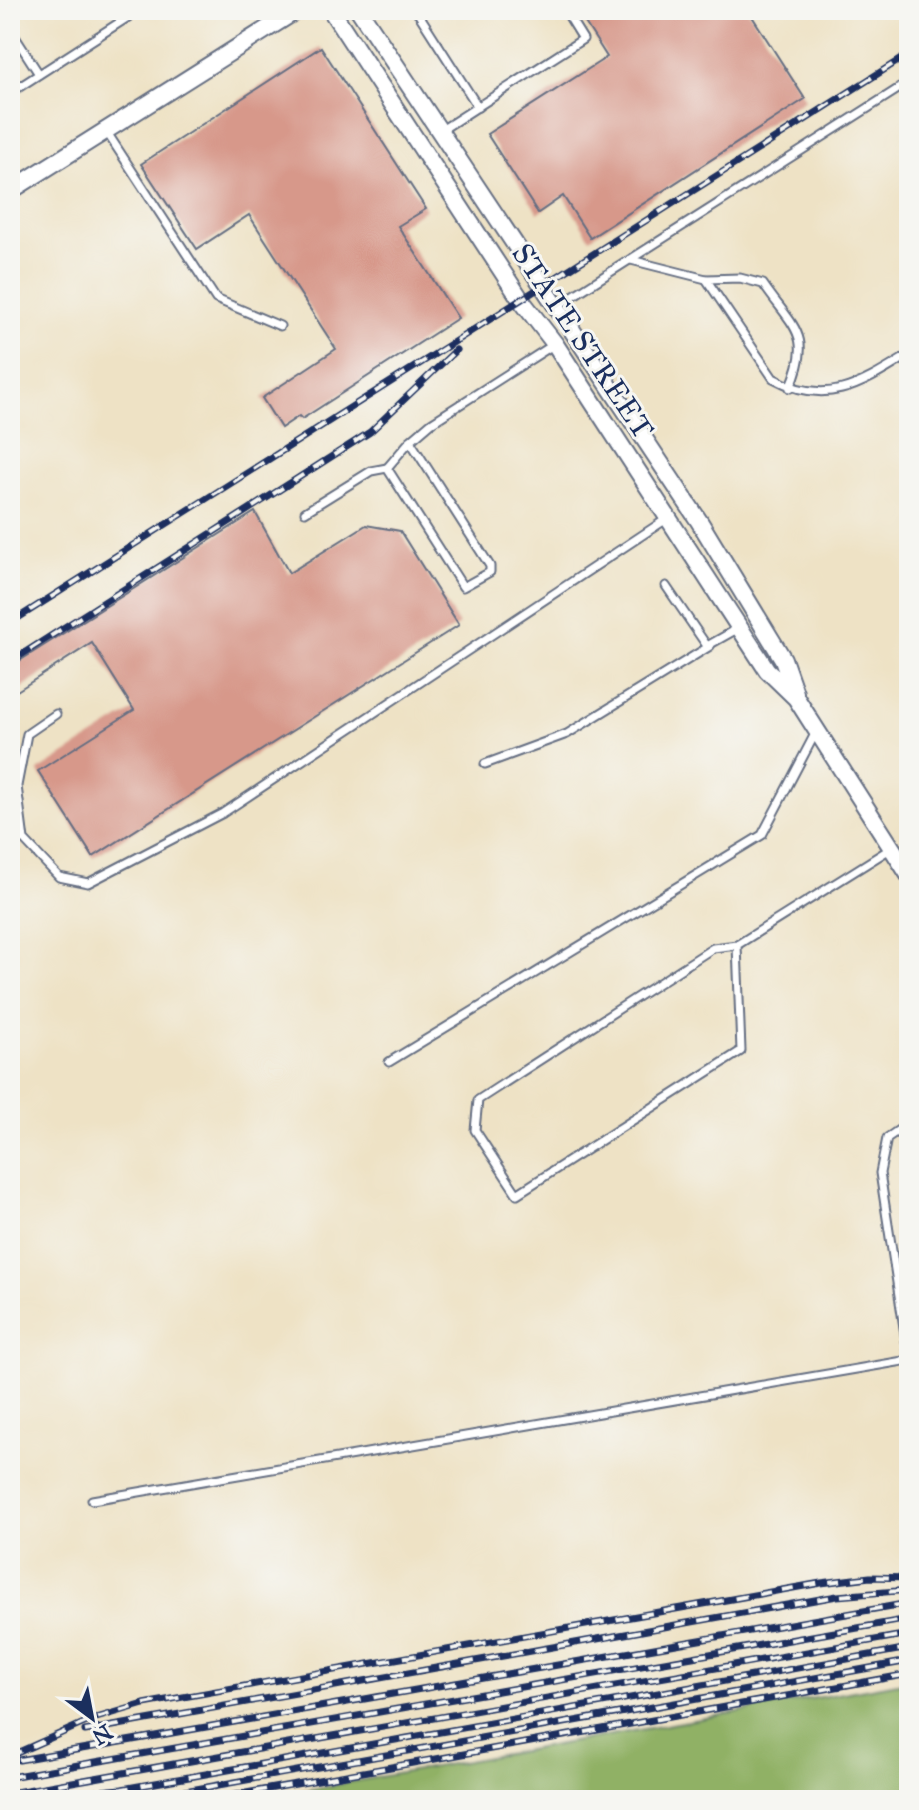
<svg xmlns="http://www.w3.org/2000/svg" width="919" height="1810" viewBox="0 0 919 1810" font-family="'IM FELL Great Primer',serif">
<rect width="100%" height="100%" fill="#f6f6f2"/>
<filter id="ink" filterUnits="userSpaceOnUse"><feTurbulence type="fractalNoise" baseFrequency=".0125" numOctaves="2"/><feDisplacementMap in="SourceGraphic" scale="16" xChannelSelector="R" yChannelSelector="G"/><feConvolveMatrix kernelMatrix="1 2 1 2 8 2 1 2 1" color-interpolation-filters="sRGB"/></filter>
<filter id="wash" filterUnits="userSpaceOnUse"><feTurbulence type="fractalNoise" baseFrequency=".006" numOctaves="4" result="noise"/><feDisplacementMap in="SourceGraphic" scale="32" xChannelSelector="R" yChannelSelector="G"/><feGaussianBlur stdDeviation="1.8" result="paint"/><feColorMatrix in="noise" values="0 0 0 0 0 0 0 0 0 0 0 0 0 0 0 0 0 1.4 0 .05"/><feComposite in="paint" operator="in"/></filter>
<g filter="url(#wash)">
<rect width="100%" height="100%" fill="#eee2c5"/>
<path fill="#90b165" stroke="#567062" stroke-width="2" d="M909,1681v119h-657z"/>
<g id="blocks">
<g fill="#d7988a">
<path d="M577,10h171l57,89 -215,139 -27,-42 -25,17 -51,-79 120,-77z"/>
<path d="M321,47l105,162 -28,17 60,92 -156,101 -3,-3 -18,12 -19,-30 74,-49 -87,-134 -52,34 -56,-85z"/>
<path d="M255,512l34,61 77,-48 34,6 59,94 -366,232 -55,-86 96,-61 -42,-67 -75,48 -7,-10v-14z"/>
</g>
</g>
</g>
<g filter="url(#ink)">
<use href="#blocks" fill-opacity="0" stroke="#656e82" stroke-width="2"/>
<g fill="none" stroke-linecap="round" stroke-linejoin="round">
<g stroke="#656e82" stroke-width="11">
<g id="service">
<path d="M416,10l62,97"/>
<path d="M10,29l29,45"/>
<path d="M10,93l129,-83"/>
<path d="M106,131l110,168 64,27"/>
<path d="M440,131l143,-92 -18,-29"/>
<path d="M631,260l75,19 67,99c54,30 89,6 136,-23"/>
<path d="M706,279l34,-1 23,6c30,44 51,50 27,104"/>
<path d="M557,306l352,-224"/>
<path d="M387,468l23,-27"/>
<path d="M305,512l66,-41 16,-3 76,119 27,-15v-6l-80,-125 21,-18 122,-78"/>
<path d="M666,586l41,60 32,-18"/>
<path d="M56,714l-29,20 -10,52 7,54 35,37 29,6 135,-70 445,-295"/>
<path d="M485,764l82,-30 143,-88"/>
<path d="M737,945l4,106 -224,143 -42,-64 3,-30 235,-152 24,-3 153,-96"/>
<path d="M389,1062l373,-227 54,-103"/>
<path d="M92,1500l817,-140 -29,-187 7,-35 22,-15"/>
</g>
</g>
<g stroke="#656e82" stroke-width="20">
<g id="tertiary">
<path d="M331,10l190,290 34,44 212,326 29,28 113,177"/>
<path d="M359,10l340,511 84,138 12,34"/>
<path d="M10,191l287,-181"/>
</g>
</g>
<use href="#service" stroke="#fff" stroke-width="7"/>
<use href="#tertiary" stroke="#fff" stroke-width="16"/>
<g stroke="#1b2f5e" stroke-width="7">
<g id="rail">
<path d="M10,623l899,-569"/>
<path d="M10,662l360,-230 86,-82"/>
<path d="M85,1731l752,-135 72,-6"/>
<path d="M10,1756l83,-37 51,-15 677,-121 49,-6 39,1"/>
<path d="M19,1760l890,-157"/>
<path d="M10,1777l899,-158"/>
<path d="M10,1793l899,-159"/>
<path d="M46,1796l76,-7 787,-141"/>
<path d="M135,1800l774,-139"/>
<path d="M207,1800l702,-126"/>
</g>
</g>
<use href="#rail" stroke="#f6f6f2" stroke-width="4" stroke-dasharray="12" stroke-linecap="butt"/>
</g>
</g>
<g text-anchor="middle" stroke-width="6" stroke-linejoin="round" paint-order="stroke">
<g font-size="30" fill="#1b2f5e" stroke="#f6f6f2">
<text transform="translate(583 341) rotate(56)" y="10">STATE STREET</text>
</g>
</g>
<rect width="919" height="1810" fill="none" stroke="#f6f6f2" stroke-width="40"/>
<g transform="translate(92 1718) rotate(148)" stroke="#f6f6f2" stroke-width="6" paint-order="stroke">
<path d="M0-6L14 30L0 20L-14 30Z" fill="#1b2f5e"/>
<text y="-12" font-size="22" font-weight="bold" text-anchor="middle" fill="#1b2f5e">N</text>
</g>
</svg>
